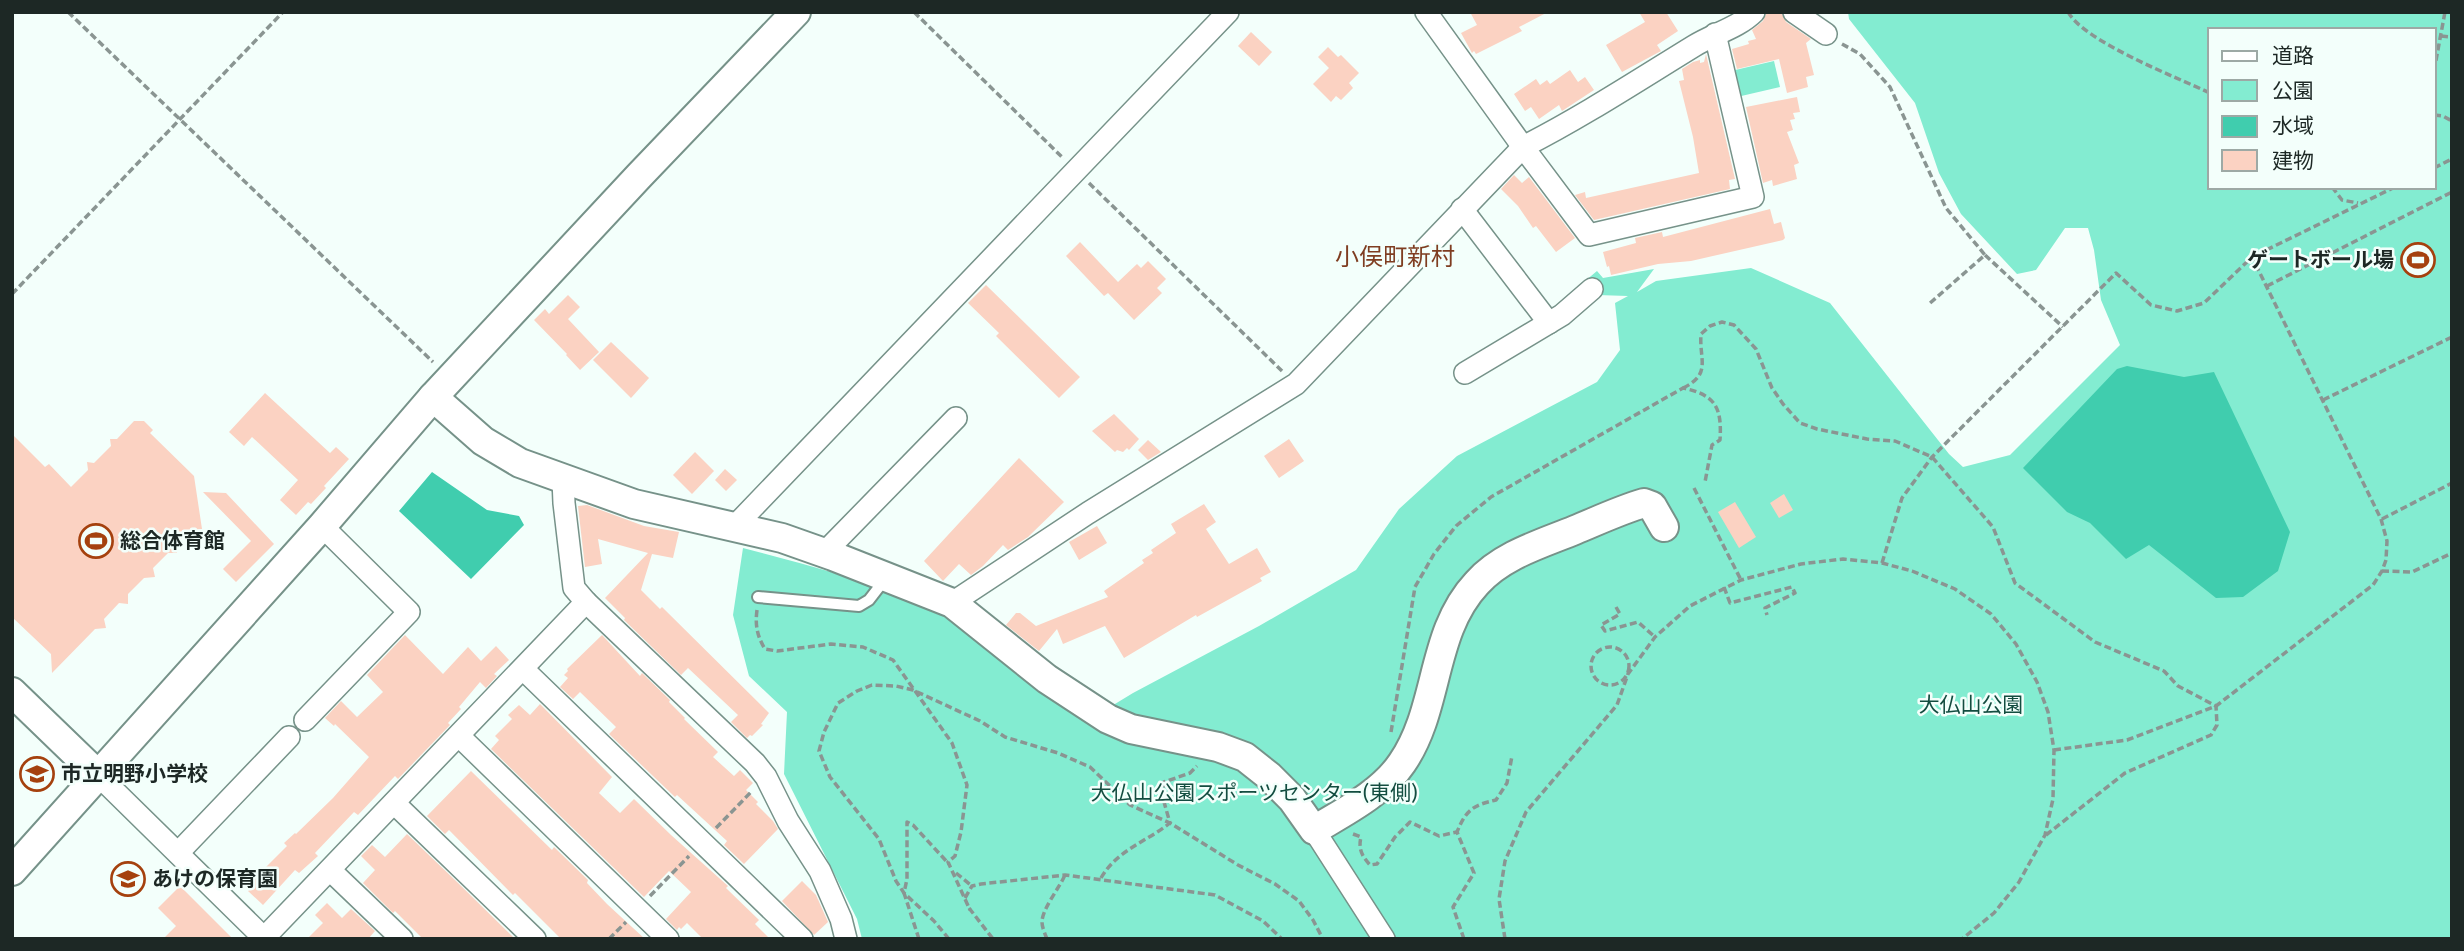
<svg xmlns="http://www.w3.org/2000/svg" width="2464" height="951" viewBox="0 0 2464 951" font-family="'Fira Sans Condensed','Noto Sans JP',sans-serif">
<rect width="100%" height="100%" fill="#f3fffb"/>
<g fill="#83ecd1" fill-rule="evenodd">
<path d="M1848,12h604v927h-1590l-5,-20 -73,-145 3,-62 -38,-36 -16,-61 10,-67c75,20 156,39 222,81l122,92 46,-28 126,-67 97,-56 43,-61 58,-53 140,-74 23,-32 -5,-47 13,-7 -31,-1 -12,-14 12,-10 6,7 51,-9 -17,23 19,-11 95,-13 79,35 119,151 14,13 47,-12 110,-110 -19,-45 -7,-50 -6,-22h-23l-29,42 -19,4 -56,-60 -22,-41 -24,-70 -66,-84zM2210,30h224v157h-224z"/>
<path d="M1774,61l6,26 -43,10 -6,-26z"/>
</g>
<g fill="#40cdae">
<path d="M2127,366l57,11 30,-5 76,160 -12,39 -35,26 -27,1 -67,-53 -23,14 -36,-36 -23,-11 -44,-44 94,-99z"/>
<path d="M432,472l55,38 32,6 5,9 -53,54 -72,-68z"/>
</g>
<g fill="#fbd2c2">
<path d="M1470,12h78l-29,15 3,4 -46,23 -2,-3 -2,2 -11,-20 16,-8z"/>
<path d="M1639,12h27l12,19 -21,14 4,6 -39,21 -16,-27 39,-23z"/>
<path d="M1767,12h14l5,10 25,17 -5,4 8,32 -8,2 2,10 -21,6 -8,-34 -42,10 -5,-20 17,-5 -1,-3 8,-2 -4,-9 11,-9z"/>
<path d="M1251,32l21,20 -13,14 -21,-20z"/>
<path d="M1328,47l10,10 3,-2 18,18 -10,10 4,5 -12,12 -5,-4 -5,6 -18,-18 16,-16 -11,-11z"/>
<path d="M1706,54l29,125 -6,1 1,9 -136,31 -19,-25 10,-3 1,6 113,-25 -6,-36 -14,-56 5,-1 -2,-11 11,-7 7,-2v3l4,-1z"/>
<path d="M1570,70l8,12 7,-5 9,13 -32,21 -3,-6 -20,14 -8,-12 -6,4 -11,-17 22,-15 4,6 7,-5 3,4z"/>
<path d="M1797,97l3,15 -7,1 2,6 -5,1 3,10 -6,2 12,31 -5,2 3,14 -24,7 -1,-6 -9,3 -17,-76z"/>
<path d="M1514,175l8,8 7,-6 46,61 -19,14 -20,-26 -3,2 -15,-22 -17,-17z"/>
<path d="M1770,209l4,15 7,-2 4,16 -2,2 -92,21 -33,3 -47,11 -2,-9 -2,1 -4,-15 33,-9 -1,-5 27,-6 1,5z"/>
<path d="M1080,242l38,40 19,-18 4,4 7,-7 18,18 -9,9 5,5 -28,27 -26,-27 -4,3 -38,-40z"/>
<path d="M986,285l94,92 -21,21 -63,-62 3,-3 -31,-30z"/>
<path d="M568,295l12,12 -12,12 31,33 -19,18 -14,-15 1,-1 -33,-34 11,-11 4,5z"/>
<path d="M611,342l38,36 -18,20 -38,-38z"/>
<path d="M265,393l65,60 6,-6 13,12 -25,27 2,2 -15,16 -3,-2 -12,13 -16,-15 18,-20 -46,-43 -8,9 -15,-14z"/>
<path d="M1114,414l25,25 -10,11 -2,-2 -4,4 -6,-2 -2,2 -23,-21z"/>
<path d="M134,421h10l9,9 -3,3 44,43 8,53 -12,1 -13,14v9h-9l-15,15 2,9 -11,1 -16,16v10l-9,-1 -15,16 2,9 -11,1 -43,44 -1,-19 -39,-37v-183l33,33 4,-3 22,23 17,-17 -1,-8 7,1 17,-17 -1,-7h7z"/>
<path d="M1289,439l15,22 -25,17 -15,-22z"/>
<path d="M1148,440l13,12 -13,8 -10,-10z"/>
<path d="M695,452l19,19 -22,23 -19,-19z"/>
<path d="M1019,458l45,44 -36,35 -20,13 -5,-5 -20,21 -12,9 -12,-11 -16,17 -19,-20z"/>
<path d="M725,469l12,11 -11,11 -11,-11z"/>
<path d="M203,492l23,1 48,51 -38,38 -13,-13 28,-28z"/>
<path d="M1784,494l9,16 -14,8 -9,-15z"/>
<path d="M1735,502l21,35 -17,11 -21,-36z"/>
<path d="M1204,504l12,18 -10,7 23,35 28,-16 14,24 -11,6 2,3 -65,36 -1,-2 -72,43 -19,-32 -42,18 -6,-15 -18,22 -33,-26 10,-12h4l16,13 72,-29 -4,-6 40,-28 -2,-3 11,-7 -2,-3 25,-17 -5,-9z"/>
<path d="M587,505l57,21 35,6 -6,26 -21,-4 -11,36 19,19 2,-2 107,106 -8,11 2,1 -11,11 -2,-1 -3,3 -16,-16 7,-7 -50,-47 -7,7 -57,-55 1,-2 -20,-20 43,-45 -50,-14 4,25 -17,3 -7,-61z"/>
<path d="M1097,526l10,17 -28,17 -10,-18z"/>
<path d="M405,635l38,39 25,-27 13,14 15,-15 13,14 -15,14 3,2 -11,12 -6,-6 -21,25 2,2 -13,14 2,2 -52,54 -3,-3 -37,39 -4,-3 -39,41 3,3 -19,17 -4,-3 -32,35 -15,-14 7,-8 -3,-2 35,-35 -3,-3 11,-10 1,1 37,-36 36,-41 -34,-33 -1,2 -9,-8 16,-17 16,16 26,-25 -16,-17z"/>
<path d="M602,635l38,41 2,-3 28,27 -1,2 16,16 -1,1 34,33 -5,5 21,19 6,-6 13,13 -7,7 12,12 -2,2 17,17 5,8 -34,35 -20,-19 3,-4 -50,-46 -2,2 -66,-63 7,-7 -36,-35 -7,7 -13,-12 8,-9 -4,-3 4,-4 -1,-2z"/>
<path d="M540,704l72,73 -13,16 21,20 14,-14 37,36 57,51 -2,2 33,32 -4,4 15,15h-67l-16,-16 -6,6 -2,-2 -2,3 -11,-11 25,-27 -22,-21 -25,26 -153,-148 8,-9 -4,-4 17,-17 -4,-4 11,-10 11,10z"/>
<path d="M471,771l81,79 2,-3 34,33 -1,3 20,21 38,35h-84l-46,-46 -2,2 -64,-65 -4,4 -18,-18z"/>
<path d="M407,834l49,47 59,58h-92l-28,-28 -2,2 -30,-30 12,-13 -14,-14 11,-11 13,12z"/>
<path d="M802,881l14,14 12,27 -14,13 -32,-34z"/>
<path d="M180,886l53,53h-70l13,-13 -18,-18z"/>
<path d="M327,903l15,15 9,-9 24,22 -7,8h-61l16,-16 -8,-8z"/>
</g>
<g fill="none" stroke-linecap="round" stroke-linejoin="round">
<g stroke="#769289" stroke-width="14">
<path id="lane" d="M758,597l101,9 10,-6 17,-22"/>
</g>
<g stroke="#769289" stroke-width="24">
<g id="street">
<path d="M1426,12l97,135 66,88 164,-38 -38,-163"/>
<path d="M1794,12l32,22"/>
<path d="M1462,209l87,114"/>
<path d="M1465,373l97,-58 30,-26"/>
<path d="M563,479l1,24 10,85 12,14 169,161 11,14 22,44 32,50 21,48 5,20"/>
<path d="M735,526l493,-514"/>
<path d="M825,552l131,-134"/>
<path d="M952,603l136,-90 208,-129 227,-237c59,-30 114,-66 171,-101 19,-12 44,-18 60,-34"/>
<path d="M523,669l279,270"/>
<path d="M305,720l104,-108 -87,-86"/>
<path d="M459,736l209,203"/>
<path d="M99,776l166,163"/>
<path d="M394,803l141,136"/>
<path d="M1314,830l70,109"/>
<path d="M178,853l111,-116"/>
<path d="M330,870l72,69"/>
<path d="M263,939l323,-337"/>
</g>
</g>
<g stroke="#769289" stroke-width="32">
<g id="secondary">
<path d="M433,397l50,44 37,22 114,41 148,34 51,18 119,47 95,76 61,40 23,10 87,18 27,10 24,19 23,23 22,31c30,-18 68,-37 88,-67 38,-55 28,-130 75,-180 25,-28 64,-39 98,-53 22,-9 45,-20 69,-27l8,3 12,21"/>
<path d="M12,692l87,84"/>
<path d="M12,871l310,-345 111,-129 206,-221 157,-164"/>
</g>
</g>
<g stroke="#8a9592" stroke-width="3.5" stroke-dasharray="7 3.5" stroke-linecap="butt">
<path d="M68,12l365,350"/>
<path d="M914,12l150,147"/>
<path d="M2068,12c17,30 108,65 142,81"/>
<path d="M2441,36l11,1"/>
<path d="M1842,44l18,10 30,33 56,121 39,47 -56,49"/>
<path d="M2434,71l11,-59"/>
<path d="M2434,115l9,1 9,5"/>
<path d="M2434,168l18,-9"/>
<path d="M1089,183l193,188"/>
<path d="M2332,187l10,13 16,3"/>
<path d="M1985,255l78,72"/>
<path d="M2267,286l185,-94"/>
<path d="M12,294l271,-282"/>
<path d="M1683,388c29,-14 16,-28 18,-54l9,-8 12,-4 12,3 22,24 16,39 11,16 17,19 17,6 50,10 28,2 37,16 61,70 22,56 80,59 69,29 14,15 38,20"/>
<path d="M2323,400l129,-63"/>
<path d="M1694,488l47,92"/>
<path d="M2382,519l70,-36"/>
<path d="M1882,563l20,-65 30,-41 184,-184 35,32 26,6 27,-8 48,-46"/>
<path d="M2382,571l30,1 40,-19"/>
<path d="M1724,587l6,16 62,-16 3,6 -30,15 2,7"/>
<path d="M1616,607l4,7 -19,11 4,6 33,-9 17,15"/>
<path d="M757,610c-2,15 0,26 8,39l12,2 54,-7 32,3 30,13 59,83 15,42 -6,47 -6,24 -7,6 22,48"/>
<circle cx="1610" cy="666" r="19"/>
<path d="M1391,732l24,-145 19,-33 22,-28 35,-29 192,-109c33,7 39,20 37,52l-8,5 -7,37"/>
<path d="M2054,750l73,-10 89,-34 157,-121 9,-14 4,-11 1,-19 -6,-22 -129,-262 143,-70"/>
<path d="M716,828l36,-37"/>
<path d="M1353,834l8,3c-3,12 1,19 9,28l7,-1 18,-27 15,-15 29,14 18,-4"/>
<path d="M2046,835l79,-62 86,-38 6,-10 -1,-19"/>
<path d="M956,873l16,13"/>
<path d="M1101,878c16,-28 45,-36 69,-55l-8,-28 2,-13 26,-9 7,-7"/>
<path d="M650,896l39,-40"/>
<path d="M965,898l7,-12 9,-2 84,-9 150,20 48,26 19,18"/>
<path d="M969,908l24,31"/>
<path d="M609,939l17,-17"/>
<path d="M919,939l-15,-46 3,-14v-57l6,3 36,39"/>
<path d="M949,939l-15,-18 -30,-28 -8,-12 -17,-42 -49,-62 -11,-26 5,-19 14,-29 19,-12 15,-6 24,1 17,4 67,31 25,16 53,16 32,14 40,38 40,18 68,42 37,19 24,17 14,19 10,19"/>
<path d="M1047,939c-2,-5 -5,-12 -5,-17 0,-13 18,-35 23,-47"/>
<path d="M1464,939l-11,-32 21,-34 -17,-41c9,-22 16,-27 39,-32l11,-17 5,-27"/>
<path d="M1505,939l-6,-40 6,-38 21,-49 91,-107 11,-31 27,-37 35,-31 51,-26 60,-16 42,-5 39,4 30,8 43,18 36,25 25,30 21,38 11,30 6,38 -1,49 -8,36 -26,47 -25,31 -32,26"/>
</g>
<use href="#lane" stroke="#fff" stroke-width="10"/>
<use href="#street" stroke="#fff" stroke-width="21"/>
<use href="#secondary" stroke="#fff" stroke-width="28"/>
</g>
<defs>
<g id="stadium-ring" transform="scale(1.75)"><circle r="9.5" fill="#f3fffb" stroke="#a5410e" stroke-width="1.5"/><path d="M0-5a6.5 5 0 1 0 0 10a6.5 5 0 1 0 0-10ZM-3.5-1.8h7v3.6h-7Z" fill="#a5410e"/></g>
<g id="school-ring" transform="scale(1.75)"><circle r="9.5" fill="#f3fffb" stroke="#a5410e" stroke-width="1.5"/><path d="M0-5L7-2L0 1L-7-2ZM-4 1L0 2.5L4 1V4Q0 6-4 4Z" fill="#a5410e"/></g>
</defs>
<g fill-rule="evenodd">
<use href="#stadium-ring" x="2418" y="260"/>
<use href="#stadium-ring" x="96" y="541"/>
<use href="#school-ring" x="37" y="774"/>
<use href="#school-ring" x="128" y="879"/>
</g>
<g text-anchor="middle" stroke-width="5" stroke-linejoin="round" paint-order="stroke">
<g font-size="21" font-weight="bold" fill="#1d2825" stroke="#f3fffb" text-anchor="start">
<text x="2394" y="267" text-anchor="end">ゲートボール場</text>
<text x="120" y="548">総合体育館</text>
<text x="61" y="781">市立明野小学校</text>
<text x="152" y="886">あけの保育園</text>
</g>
<g font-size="21" fill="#134d40" stroke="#f3fffb">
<text x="1971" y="712">大仏山公園</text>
<text x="1254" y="800">大仏山公園スポーツセンター(東側)</text>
</g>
<g font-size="24" fill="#7f3d21" stroke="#f3fffb">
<text x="1395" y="265">小俣町新村</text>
</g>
</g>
<rect width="2464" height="951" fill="none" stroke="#1d2825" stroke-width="28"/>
<rect x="2208" y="28" width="228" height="161" fill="#f3fffb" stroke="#9da9a5" stroke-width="2"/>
<rect x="2222" y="51" width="35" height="10" fill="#ffffff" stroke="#9da9a5" stroke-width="2"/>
<text x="2272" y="63" font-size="21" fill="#1d2825">道路</text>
<rect x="2222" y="80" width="35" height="21" fill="#83ecd1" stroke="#9da9a5" stroke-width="2"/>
<text x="2272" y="98" font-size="21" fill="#1d2825">公園</text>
<rect x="2222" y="116" width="35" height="21" fill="#40cdae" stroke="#9da9a5" stroke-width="2"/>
<text x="2272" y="133" font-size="21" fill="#1d2825">水域</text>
<rect x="2222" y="150" width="35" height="21" fill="#fbd2c2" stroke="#9da9a5" stroke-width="2"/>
<text x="2272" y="168" font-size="21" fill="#1d2825">建物</text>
</svg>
